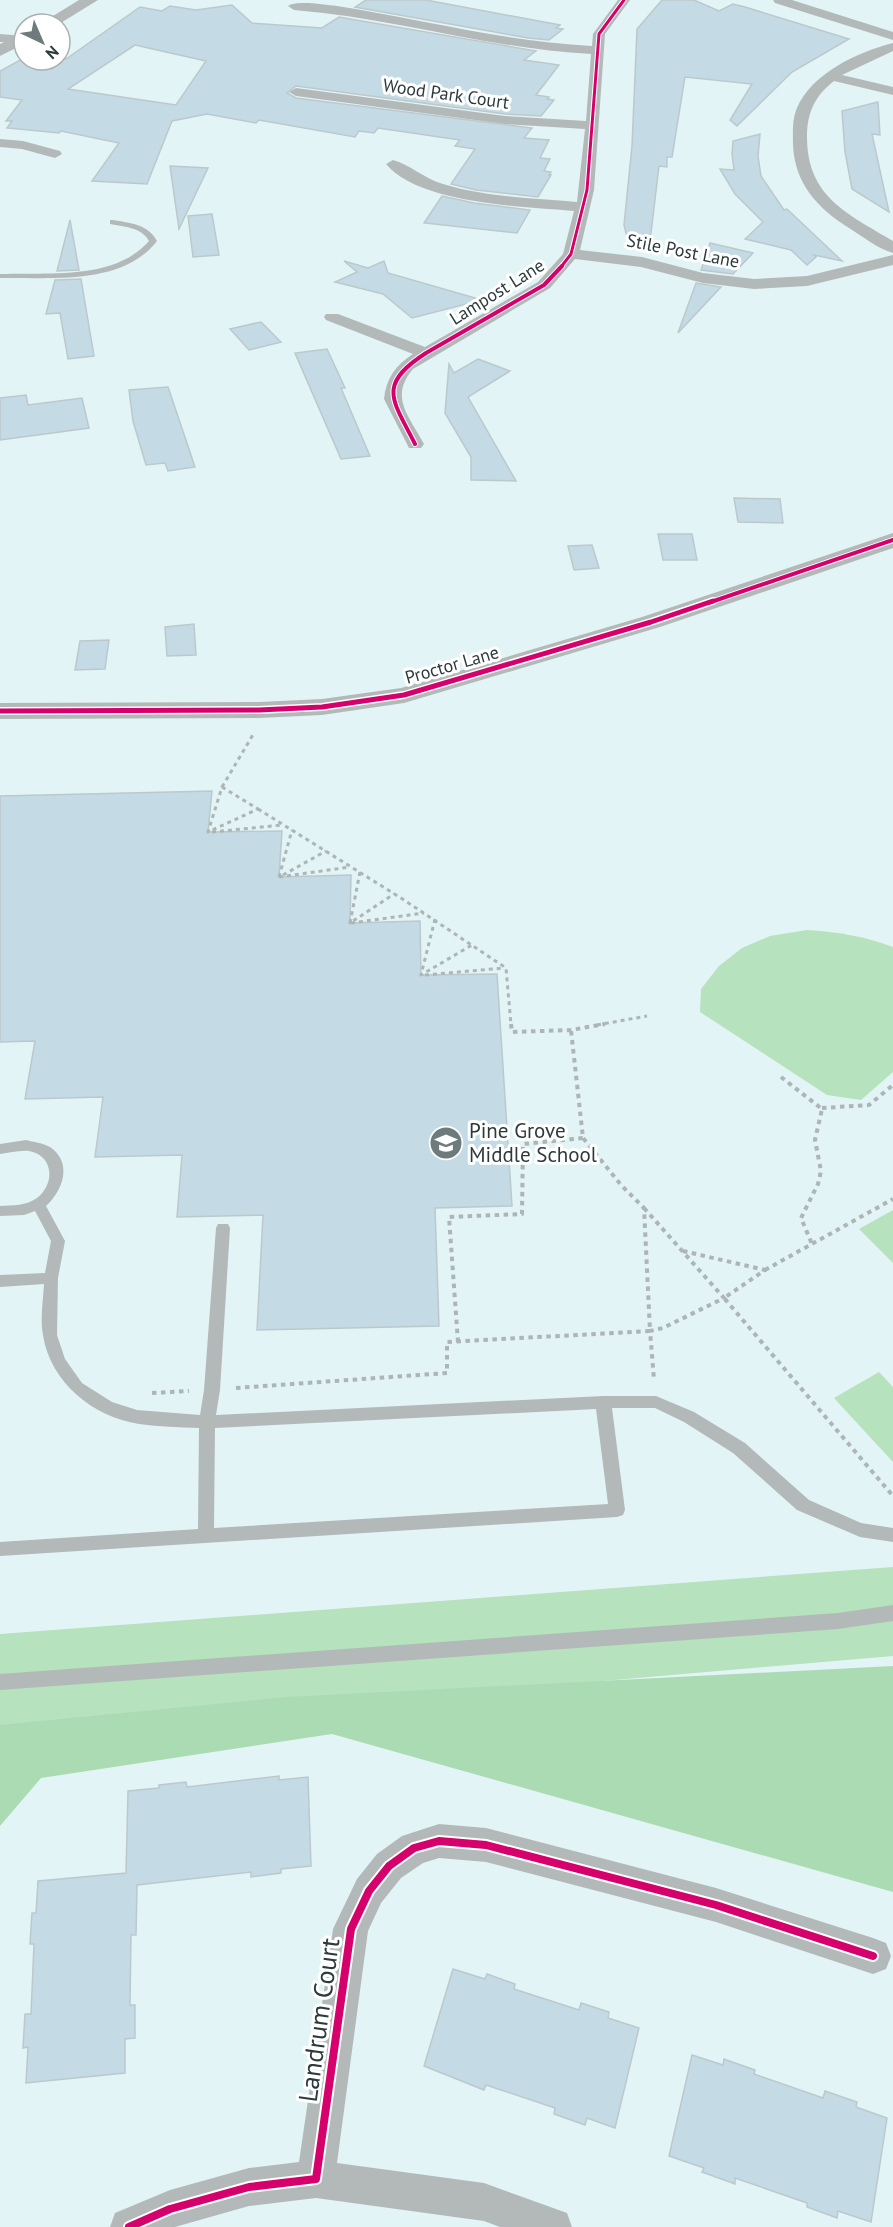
<svg xmlns="http://www.w3.org/2000/svg" width="893" height="2227" viewBox="0 0 893 2227" font-family="'PT Sans',sans-serif">
<rect width="100%" height="100%" fill="#e3f4f6"/>
<g fill="#b6e2bd">
<path d="M807,930c30,2 57,6 86,17v125l-32,28 -34,-5 -127,-83 1,-23 18,-23 23,-18 28,-12z"/>
<path d="M893,1210v53l-34,-34z"/>
<path d="M879,1372l14,15v75l-59,-64z"/>
<path d="M893,1567v89l-893,77v-99z"/>
</g>
<path fill="#abdbb3" d="M893,1666v226l-561,-158 -291,44 -41,48v-101l287,-28z"/>
<g fill="#c4dae4" stroke="#bcc9cc" stroke-width="1.5" fill-rule="evenodd">
<path d="M366,0h60l134,25 -4,3 7,1 -14,11 -21,-2 -173,-31z"/>
<path d="M662,0h32l25,11 14,-7 12,3 104,32 -57,33 -55,54 -7,-6 22,-36 -67,-7 -13,80h-5v10l-8,-1 -9,75h-22l-4,-16 8,-79 5,-117z"/>
<path d="M232,5l20,18 70,5 17,-11 197,34 -12,9 35,5 -23,30 13,2 -2,2 7,1 -13,16 -36,-2 -209,-28 -9,7 9,5 236,30 -8,10 25,2 -9,18 10,1 -6,12 7,1 -2,3h2l-13,22 -62,-7 -25,-6 24,-35 -20,-3 5,-6 -82,-12 -4,5 -15,-2 -4,6 -96,-17 -3,3 -49,-9 -35,7 -25,63 -55,-3 27,-38 -58,-12 -2,2 -52,-5 5,-7h-6l16,-21 -22,-3v-26l24,-13 42,1 74,-52 22,4 8,-5 26,4zM135,45l71,16 -30,44 -108,-16z"/>
<path d="M878,102l2,33 -8,-1 17,78 -37,-23 -7,-37 -3,-41z"/>
<path d="M760,134l-2,22 3,20 23,34 3,-1 55,52 -28,-6 2,2 -9,8 -16,-15 -46,-11 18,-17 -28,-28 -15,-25 14,1 -2,-16 1,-13z"/>
<path d="M170,166l38,2 -29,61z"/>
<path d="M442,196l32,7 56,7 -13,23 -93,-10z"/>
<path d="M212,214l7,41 -26,2 -5,-41z"/>
<path d="M70,220l9,50 -22,1z"/>
<path d="M710,243l43,10 -20,21 -32,-4z"/>
<path d="M344,261l24,7 16,-7 4,12 94,27 -70,18 -29,-24 -48,-12 22,-10z"/>
<path d="M81,279l13,77 -26,3 -8,-46 -14,1 9,-34z"/>
<path d="M696,283l25,4 -43,46z"/>
<path d="M261,322l20,20 -32,8 -19,-21z"/>
<path d="M327,349l18,39h-4l29,68 -29,3 -46,-106z"/>
<path d="M478,359l32,12 -42,26 48,84 -45,-1v-23l-26,-44 4,-49 5,9z"/>
<path d="M168,387l27,80 -27,4 -3,-8 -19,2 -13,-44 -4,-31z"/>
<path d="M26,395l2,10 54,-7 7,30 -89,12v-42z"/>
<path d="M734,498l46,1 3,24 -45,-1z"/>
<path d="M658,534h34l5,26h-34z"/>
<path d="M592,545l7,23 -25,2 -6,-24z"/>
<path d="M194,624l2,31 -29,1 -2,-29z"/>
<path d="M109,640l-4,29 -30,1 5,-29z"/>
<path d="M212,791l-4,41 74,-1 -3,46 72,-2 -1,48 70,-2 1,54 76,-1 15,232 -77,2 4,118 -182,4 6,-115 -86,2 5,-62 -87,2 8,-60 -78,2 10,-58 -35,1v-246z"/>
<path d="M279,1776v4l29,-3 3,89 -30,3v4l-30,4v-5l-114,13 -1,50h-5l-1,70h5v33l-10,1v34l-99,10 2,-36 -5,1 2,-34h6l3,-70h-4l2,-31h4l2,-32 88,-8 2,-82 31,-3v-3l27,-3 1,5z"/>
<path d="M453,1969l32,10 2,-5 28,10 -1,5 65,21 2,-7 28,9 -1,6 31,10 -24,100 -28,-10 -2,7 -31,-11 1,-6 -69,-23 -2,5 -60,-24z"/>
<path d="M692,2055l31,10 1,-6 31,11 -1,4 69,24 2,-7 32,11 -1,5 31,11 -16,104 -33,-11 -1,7 -30,-11v-4l-72,-25v6l-33,-12 2,-4 -35,-12z"/>
</g>
<g fill="none" stroke-linecap="round" stroke-linejoin="round">
<g stroke="#adb5b5" stroke-width="3" stroke-dasharray="4 4" stroke-linecap="butt">
<path d="M222,787l32,-54"/>
<path d="M222,787l36,22 -50,23z"/>
<path d="M258,809l143,89 105,70 5,57"/>
<path d="M212,832l70,-7"/>
<path d="M360,872l-10,51 44,-29"/>
<path d="M283,875l43,-24"/>
<path d="M279,877l71,-10"/>
<path d="M279,877l13,-47"/>
<path d="M435,919l-14,56 51,-30"/>
<path d="M351,923l73,-10"/>
<path d="M425,975l79,-7"/>
<path d="M597,1025l50,-9"/>
</g>
<g stroke="#adb5b5" stroke-width="4" stroke-dasharray="4.5 4.5" stroke-linecap="butt">
<path d="M511,1024l1,8 59,-2 34,-6"/>
<path d="M781,1077l41,32 -7,31 6,31 -3,13 -17,34 11,26"/>
<path d="M822,1108l47,-3 24,-20"/>
<path d="M644,1208l80,90 -61,30 -13,3 4,49"/>
<path d="M683,1251l82,19 -41,28 169,198"/>
<path d="M765,1270l128,-71"/>
<path d="M458,1342l-9,-125 73,-3 1,-70 60,-6"/>
<path d="M236,1388l211,-15v-31l203,-11 -6,-123 -23,-23 -38,-47 -12,-108"/>
<path d="M152,1393l37,-2"/>
</g>
<g fill="#b3b9b9" fill-rule="evenodd">
<path d="M113,220c17,3 35,4 44,21 -35,45 -106,36 -157,37v-4c48,-2 114,7 149,-33 -8,-14 -24,-14 -39,-17v-4z"/>
<path d="M26,1140c7,2 17,3 24,7 23,16 13,43 -4,59l19,35 -7,37 -1,57 8,24 17,24 30,19 25,8 63,5 4,-25 12,-162 2,-4h10l2,4 -10,162 -4,25 387,-19h53l38,16 51,31 64,57 52,23 32,5v14l-33,-5 -63,-27 -64,-57 -49,-31 -29,-14h-43l13,102 -2,5 -6,2 -617,39v-14l198,-13 1,-101c-20,-1 -40,-1 -60,-4 -46,-7 -89,-42 -96,-89 -3,-16 0,-34 1,-51l-44,3v-12l45,-2 6,-32 -16,-30 -11,4 -24,1v-10c13,-1 26,0 37,-8 19,-15 16,-43 -8,-47 -9,-1 -20,2 -29,3v-10zM596,1409l12,95 -394,24 1,-100z"/>
<path d="M893,1605v16l-55,8 -838,61v-16l838,-61z"/>
</g>
<g fill="#b3b9b9" fill-rule="evenodd">
<path d="M618,0h12l-25,34 -11,156 -14,60 62,7 61,16 51,6 53,-3 86,-21v10l-86,21 -53,3 -51,-6 -62,-16 -66,-8 -25,29 -137,81c-24,28 -4,47 11,75l-3,4h-12l-25,-49c2,-21 12,-34 29,-45l-87,-34 -2,-3 2,-3h12l87,33 113,-65 25,-28 11,-43c-48,-4 -155,-7 -188,-47l7,-4c16,4 32,19 50,24 43,13 89,14 134,18l8,-73 -80,-5 -209,-28 -7,-4 7,-4 209,28 81,5 5,-67c-100,-5 -197,-36 -297,-44l-6,-4c9,-6 37,-1 49,0 85,13 168,36 255,40l1,-12z"/>
<path d="M773,0h19l101,32v8l-118,-37z"/>
<path d="M0,34l24,2v6h-24z"/>
<path d="M893,43v8l-51,24 51,12v8l-59,-14c-19,15 -27,31 -27,56 0,60 41,77 86,104v12c-15,-4 -31,-17 -44,-25 -31,-19 -55,-45 -56,-84 0,-12 -1,-25 4,-36 15,-35 61,-56 96,-65z"/>
<path d="M0,139l23,2 37,10 2,3 -7,4 -33,-9 -22,-2z"/>
<path d="M439,1824l47,4 230,60 157,50 13,5 5,13 -5,13 -13,5 -157,-52 -230,-60 -47,-4 -16,5 -22,15 -20,25 -13,28 -31,232 147,20 83,30 5,14h-72l-16,-6 -168,-23 -67,8 -74,21h-65l5,-14 55,-23 79,-22 50,-6 34,-233 24,-50 20,-25 25,-18z"/>
</g>
<g fill="#b3b9b9" fill-rule="evenodd">
<path d="M79,0h19l-39,24h-19z"/>
<path d="M24,32v12l-24,12v-12z"/>
<path d="M893,533v15l-233,79 -256,76 -82,12 -63,3 -259,1v-16l259,-1 63,-3 79,-11 241,-71z"/>
</g>
<g stroke="#fff" stroke-width="5">
<path id="cycleway-far3" d="M561,267l10,-13 16,-64 12,-156 25,-34"/>
</g>
<g stroke="#fff" stroke-width="6">
<g id="cycleway-far2">
<path d="M415,444c-22,-44 -39,-59 11,-91l118,-68 18,-19"/>
<path d="M708,603l185,-63"/>
</g>
</g>
<g stroke="#fff" stroke-width="8">
<path id="cycleway-far1" d="M0,711l259,-1 63,-3 82,-12 247,-73 62,-21"/>
</g>
<g stroke="#fff" stroke-width="12">
<path id="cycleway" d="M129,2227l41,-18 79,-22 67,-8 35,-250 18,-38 20,-25 25,-18 25,-7 47,4 230,60 157,51"/>
</g>
<use href="#cycleway-far3" stroke="#d6006c" stroke-width="3"/>
<use href="#cycleway-far2" stroke="#d6006c" stroke-width="4"/>
<use href="#cycleway-far1" stroke="#d6006c" stroke-width="5"/>
<use href="#cycleway" stroke="#d6006c" stroke-width="8"/>
</g>
<defs>
<g id="school-disc" transform="scale(1.725)"><circle r="9.5" fill="#6d7b7c" stroke="#fff"/><path d="M0-5L7-2L0 1L-7-2ZM-4 1L0 2.5L4 1V4Q0 6-4 4Z" fill="#fff"/></g>
</defs>
<g fill-rule="evenodd">
<use href="#school-disc" x="446" y="1143"/>
</g>
<g text-anchor="middle" stroke-width="6" stroke-linejoin="round" paint-order="stroke">
<g font-size="18" fill="#2d3a3b" stroke="#fff">
<text transform="translate(446 94) rotate(8)" y="6">Wood Park Court</text>
<text transform="translate(683 251) rotate(11)" y="6">Stile Post Lane</text>
<text transform="translate(497 292) rotate(-32)" y="6">Lampost Lane</text>
<text transform="translate(452 665) rotate(-16)" y="6">Proctor Lane</text>
</g>
<g font-size="21" fill="#2d3a3b" stroke="#fff" text-anchor="start">
<text x="469" y="1138">Pine Grove<tspan x="469" dy="24">Middle School</tspan></text>
</g>
<g font-size="26" fill="#2d3a3b" stroke="#fff">
<text transform="translate(319 2020) rotate(-82)" y="9">Landrum Court</text>
</g>
</g>
<g transform="translate(42 42) rotate(136)"><circle r="28" fill="#ffffff" stroke="#abb0b1" stroke-width="1.5"/>
<path d="M0-4.5L10 22L0 15L-10 22Z" fill="#6d7b7c"/>
<text y="-9" font-size="16" font-weight="bold" text-anchor="middle" fill="#2d3a3b">N</text>
</g>
</svg>
